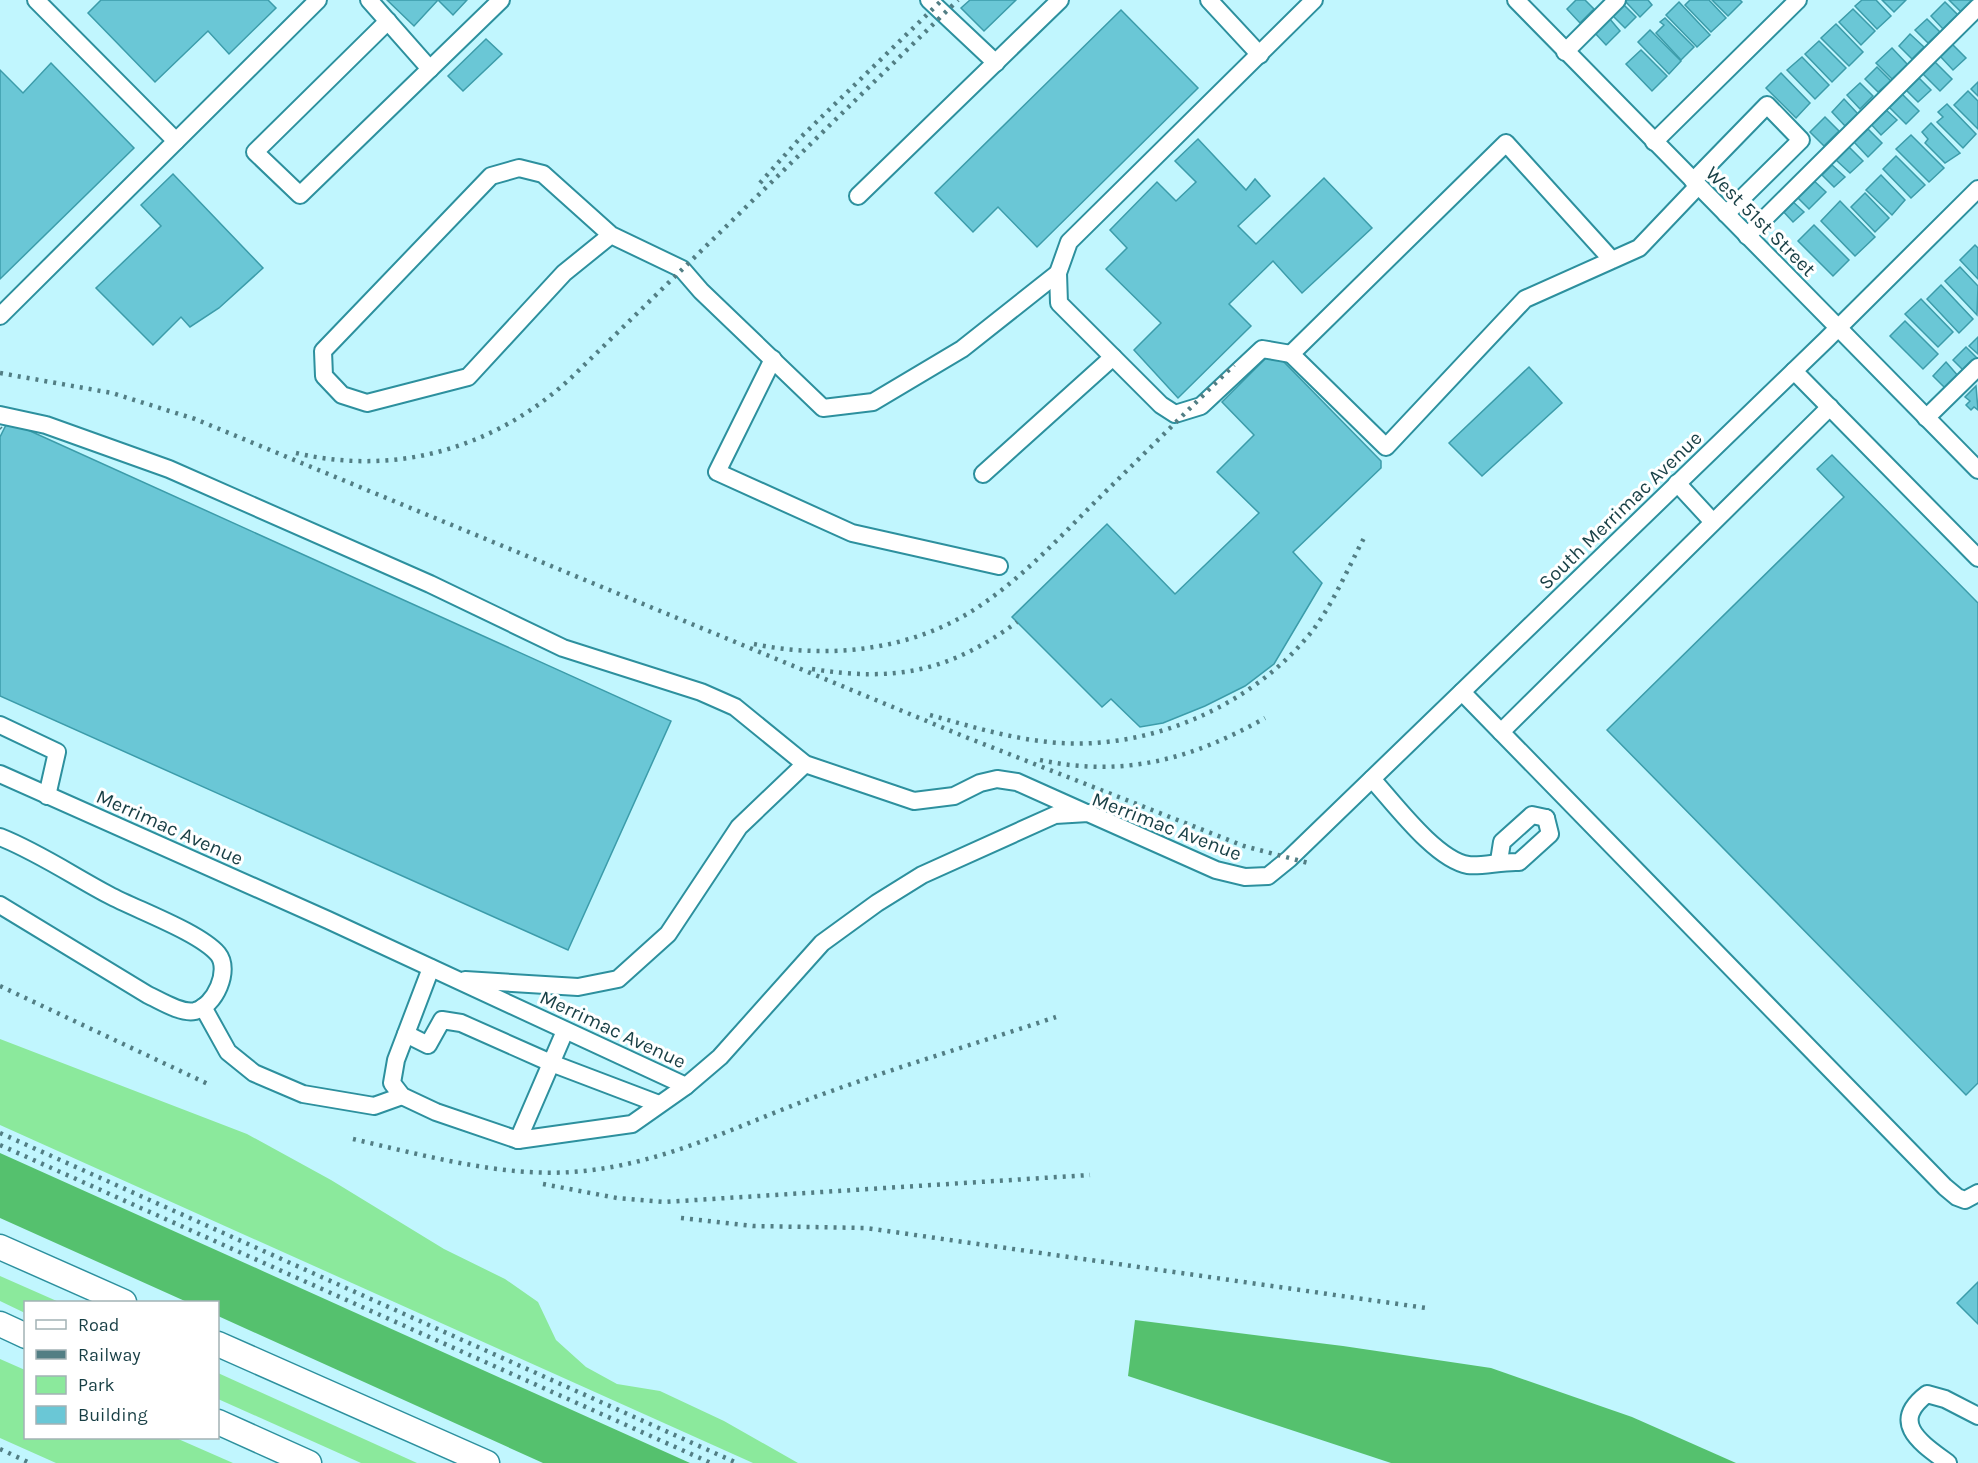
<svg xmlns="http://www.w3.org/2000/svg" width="1978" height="1463" viewBox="0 0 1978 1463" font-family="Karla,sans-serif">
<rect width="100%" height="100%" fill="#c1f6fe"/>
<g fill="#8be99c">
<path d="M0,1039l247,95 84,46 113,69 61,30 33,23 18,38 30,27 31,17 43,7 64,30 74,42h-45l-753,-338z"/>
<path d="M0,1276l59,26h-33l-1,11 -25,-12z"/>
<path d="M0,1359l25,11 1,68h150l57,25h-177l-56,-25z"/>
<path d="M218,1373l199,90h-56l-143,-64z"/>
</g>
<g fill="#55c16e">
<path d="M0,1153l690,310h-147l-325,-147v-14h-31l-187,-84z"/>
<path d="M1135,1320l208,26 148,22 141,49 104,46h-345l-263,-87z"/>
</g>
<g fill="#6ac7d6" stroke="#3c9caa" stroke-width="1.5">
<path d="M101,0h167l8,8 -47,46 -21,-23 -53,51 -67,-69z"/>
<path d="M387,0h80l-14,15 -15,-15 -24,26z"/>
<path d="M970,0h46l-32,31 -23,-23z"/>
<path d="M1576,0h9l9,9 -14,14 -13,-14z"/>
<path d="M1627,0h21l4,5 -12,12 -14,-15z"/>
<path d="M1690,0h19l17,18 -15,14 -26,-27z"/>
<path d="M1712,0h28l2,2 -14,14z"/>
<path d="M1862,0h14l15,16 -14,13 -22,-23z"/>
<path d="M1882,0h24l-12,12z"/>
<path d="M1949,0h24l-12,12z"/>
<path d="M1679,2l31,33 -13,12 -31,-32z"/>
<path d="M1945,2l13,13 -15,14 -12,-13z"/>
<path d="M1622,3l14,14 -11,11 -14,-14z"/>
<path d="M1853,9l22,22 -14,14 -22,-23z"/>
<path d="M1121,10l77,78 -161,159 -39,-40 -25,25 -38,-39z"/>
<path d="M1609,18l11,13 -14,14 -12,-13z"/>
<path d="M1665,18l29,29 -13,13 -25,-27 8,-8 -4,-3z"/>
<path d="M1927,19l13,13 -12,11 -13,-13z"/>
<path d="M1836,24l27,28 -14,14 -28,-28z"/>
<path d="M1650,30l31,31 -12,13 -31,-32z"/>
<path d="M1910,34l14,13 -12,12 -13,-13z"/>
<path d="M486,39l16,15 -39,37 -15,-15z"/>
<path d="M1819,41l27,27 -14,14 -27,-28z"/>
<path d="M1951,43l15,15 -13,12 -14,-15z"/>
<path d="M1892,48l16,17 -16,14 -16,-16z"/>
<path d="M1641,50l26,26 -15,15 -26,-27z"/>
<path d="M1802,57l27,28 -14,14 -28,-29z"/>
<path d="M1934,61l18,18 -12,12 -18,-18z"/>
<path d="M51,63l83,85 -134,131v-209l23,23z"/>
<path d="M1877,67l14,14 -13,11 -13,-13z"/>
<path d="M1781,73l29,30 -14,15 -30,-30z"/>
<path d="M1918,77l13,13 -13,12 -12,-12z"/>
<path d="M1978,82v14l-7,-7z"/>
<path d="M1860,83l13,13 -13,13 -13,-14z"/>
<path d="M1968,91l10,10v28l-24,-24z"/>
<path d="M1900,92l19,19 -13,13 -19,-19z"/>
<path d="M1844,99l14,15 -13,12 -13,-14z"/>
<path d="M1947,104l29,30 -13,14 -26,-26 6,-5 -5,-5z"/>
<path d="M1884,108l13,12 -16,15 -12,-13z"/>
<path d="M1825,117l14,14 -15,15 -14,-14z"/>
<path d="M1931,123l29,30 -15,10 -20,-20 3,-4 -6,-7z"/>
<path d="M1868,129l14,14 -14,14 -14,-15z"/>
<path d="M1911,135l33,33 -15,14 -33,-33z"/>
<path d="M1198,139l48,51 9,-11 15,17 -32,30 18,18 68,-66 48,50 -70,65 -29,-32 -44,43 22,22 -73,72 -44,-48 27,-27 -55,-54 21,-21 -17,-18 47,-48 19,19 20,-19 -21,-21z"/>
<path d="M1849,147l14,14 -13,12 -14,-13z"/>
<path d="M1896,156l29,29 -14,13 -28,-29z"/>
<path d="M1832,165l13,12 -11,10 -12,-12z"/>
<path d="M173,174l90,94 -44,40 -29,19 -9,-10 -28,28 -57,-57 65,-62 -20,-21z"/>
<path d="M1881,175l24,25 -13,15 -26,-25z"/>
<path d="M1812,179l14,13 -17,17 -14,-14z"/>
<path d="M1865,193l24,25 -14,14 -24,-25z"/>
<path d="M1791,200l13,12 -11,10 -12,-13z"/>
<path d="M1840,201l35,36 -20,19 -34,-35z"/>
<path d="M1814,225l35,35 -16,16 -35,-35z"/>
<path d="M1975,245l3,3v31l-18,-19z"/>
<path d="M1960,267l18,19 -1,29 -32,-34z"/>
<path d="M1941,285l32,34 -14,14 -32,-34z"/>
<path d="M1921,299l32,33 -15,15 -33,-33z"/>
<path d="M1905,321l33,33 -15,15 -33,-33z"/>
<path d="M1978,337v17l-9,-8z"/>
<path d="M1966,347l12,12 -13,13 -12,-12z"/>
<path d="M1269,355l9,1 103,105v7l-88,84 29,31 -48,81 -29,22 -40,20 -42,17 -23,4 -29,-28 -9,8 -90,-90 95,-93 68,70 84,-81 -42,-41 37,-37 -32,-33z"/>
<path d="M1946,362l13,15 -12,13 -14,-14z"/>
<path d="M1529,367l33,36 -80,73 -33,-33z"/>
<path d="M1976,386l2,24 -4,-3 -3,3 -5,-5 4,-4 -5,-4z"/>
<path d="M8,421l663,300 -103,229 -568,-254v-259z"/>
<path d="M1832,455l146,148v480l-12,12 -359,-365 237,-233 -27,-28z"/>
<path d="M1978,1282v42l-21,-21z"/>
</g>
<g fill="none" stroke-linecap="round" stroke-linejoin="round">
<g stroke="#2d909e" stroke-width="20">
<g id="minor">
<path d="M36,0l140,141"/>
<path d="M369,0l61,69"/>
<path d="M929,0l67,63"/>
<path d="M1209,0l51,55"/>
<path d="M1516,0l462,470"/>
<path d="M388,21l-133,131 45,43 201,-195"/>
<path d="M1565,52l52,-52"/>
<path d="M1654,142l144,-142"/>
<path d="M1693,181l74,-76 34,35 -75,74"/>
<path d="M858,196l202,-196"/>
<path d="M611,235l-47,38 -96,104 -101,26 -25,-8 -18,-19 -1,-25 168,-175 28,-8 24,6 68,61 71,34 19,22 122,117 50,-6 89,-53 96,-76"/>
<path d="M1747,236l231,-229"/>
<path d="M1612,260l-106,-117 -215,211 95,93 139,-148 114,-51 59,-62"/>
<path d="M0,316l318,-316"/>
<path d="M1291,354l-29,-5 -61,57 -26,8 -14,-9 -102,-102 -1,-30 11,-31 245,-242"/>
<path d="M773,359l-56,113 135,61 147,33"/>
<path d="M1794,371l184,187"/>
<path d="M0,415l46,10 123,44 261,115 133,64 138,44 34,15 70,57 109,37 40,-5 26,-13 17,-4 20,3 67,30"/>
<path d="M1926,418l52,-51"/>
<path d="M983,474l130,-117"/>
<path d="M1677,483l36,39"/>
<path d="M1462,692l483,495 12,10 8,3 13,-7"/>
<path d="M0,725l57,27 -10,44"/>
<path d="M1501,732l329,-325"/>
<path d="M0,774l328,146 358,166 34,-29 102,-114 55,-40 45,-28 133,-60 33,-2 128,57 29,7 23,-1 21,-17 537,-519 152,-151"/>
<path d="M1372,779c22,24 64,81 96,86 12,2 35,-4 51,-3l31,-28 -4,-16"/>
<path d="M0,837c38,15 73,39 109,58 28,15 90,37 109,59 13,16 -3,52 -23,57 -14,3 -34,-10 -47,-16l-148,-90"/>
<path d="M1499,861l3,-19 30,-27 14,3"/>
<path d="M431,968l-35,92 -4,23 10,13 34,16 82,28 47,-109"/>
<path d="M465,980l113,7 40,-8 50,-45 71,-107 66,-63"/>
<path d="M203,1007l25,45 26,21 49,21 71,12 28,-10"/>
<path d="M406,1034l22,11 14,-25 19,3 90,40 108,41"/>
<path d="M518,1140l114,-16 54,-38"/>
<path d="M1948,1463c-27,-20 -59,-40 -21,-69l18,5 33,17"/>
</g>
</g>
<g stroke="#2d909e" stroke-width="27">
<g id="highway">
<path d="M0,1247l124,55"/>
<path d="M0,1324l26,12"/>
<path d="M218,1344l269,119"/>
<path d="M218,1422l91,41"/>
</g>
</g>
<use href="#minor" stroke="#fff" stroke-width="16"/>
<use href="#highway" stroke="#fff" stroke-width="24"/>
<g stroke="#527e84" stroke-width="4.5" stroke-dasharray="3 6" stroke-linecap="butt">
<path d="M760,183l41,-46 141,-137"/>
<path d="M0,373l112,20 83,26 768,317 281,110 68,18"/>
<path d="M0,428l1,1"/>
<path d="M296,453c102,24 201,-6 276,-76l386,-377"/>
<path d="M754,644c77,16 164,6 230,-41 42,-29 78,-68 114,-104 45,-44 90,-89 136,-134"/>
<path d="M812,669c83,13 137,3 205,-47"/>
<path d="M930,715c43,12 85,25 130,28 94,6 195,-39 253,-113 21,-28 35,-62 51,-92"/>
<path d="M1040,760c84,18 152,-1 225,-42"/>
<path d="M0,986l208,98"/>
<path d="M0,1133l737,330"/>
<path d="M353,1139c69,16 149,38 219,33 90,-6 168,-48 251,-78 77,-28 155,-51 233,-77"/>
<path d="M0,1145l711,318"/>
<path d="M543,1184l74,14 47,4 426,-27"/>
<path d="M681,1218l72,8 113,2 560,80"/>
<path d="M0,1449l30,14"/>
</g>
</g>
<g text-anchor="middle" stroke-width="6" stroke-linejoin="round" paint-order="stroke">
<g font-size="20" fill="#183f45" stroke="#fff">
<text transform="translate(1761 221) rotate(45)" y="7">West 51st Street</text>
<text transform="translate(1620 510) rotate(-44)" y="7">South Merrimac Avenue</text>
<text transform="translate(1167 826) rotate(21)" y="7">Merrimac Avenue</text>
<text transform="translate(170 827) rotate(24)" y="7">Merrimac Avenue</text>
<text transform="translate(613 1029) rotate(25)" y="7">Merrimac Avenue</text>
</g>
</g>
<rect x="24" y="1301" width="195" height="138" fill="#ffffff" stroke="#a3b2b5" stroke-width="1.5"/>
<rect x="36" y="1320" width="30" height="9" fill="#ffffff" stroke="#a3b2b5" stroke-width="1.5"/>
<text x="78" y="1331" font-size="18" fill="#183f45">Road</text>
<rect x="36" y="1350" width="30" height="9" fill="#527e84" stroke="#a3b2b5" stroke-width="1.5"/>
<text x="78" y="1361" font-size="18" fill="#183f45">Railway</text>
<rect x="36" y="1376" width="30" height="18" fill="#8be99c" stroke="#a3b2b5" stroke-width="1.5"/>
<text x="78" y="1391" font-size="18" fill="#183f45">Park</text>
<rect x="36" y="1406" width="30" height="18" fill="#6ac7d6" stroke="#a3b2b5" stroke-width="1.5"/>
<text x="78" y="1421" font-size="18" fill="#183f45">Building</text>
</svg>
